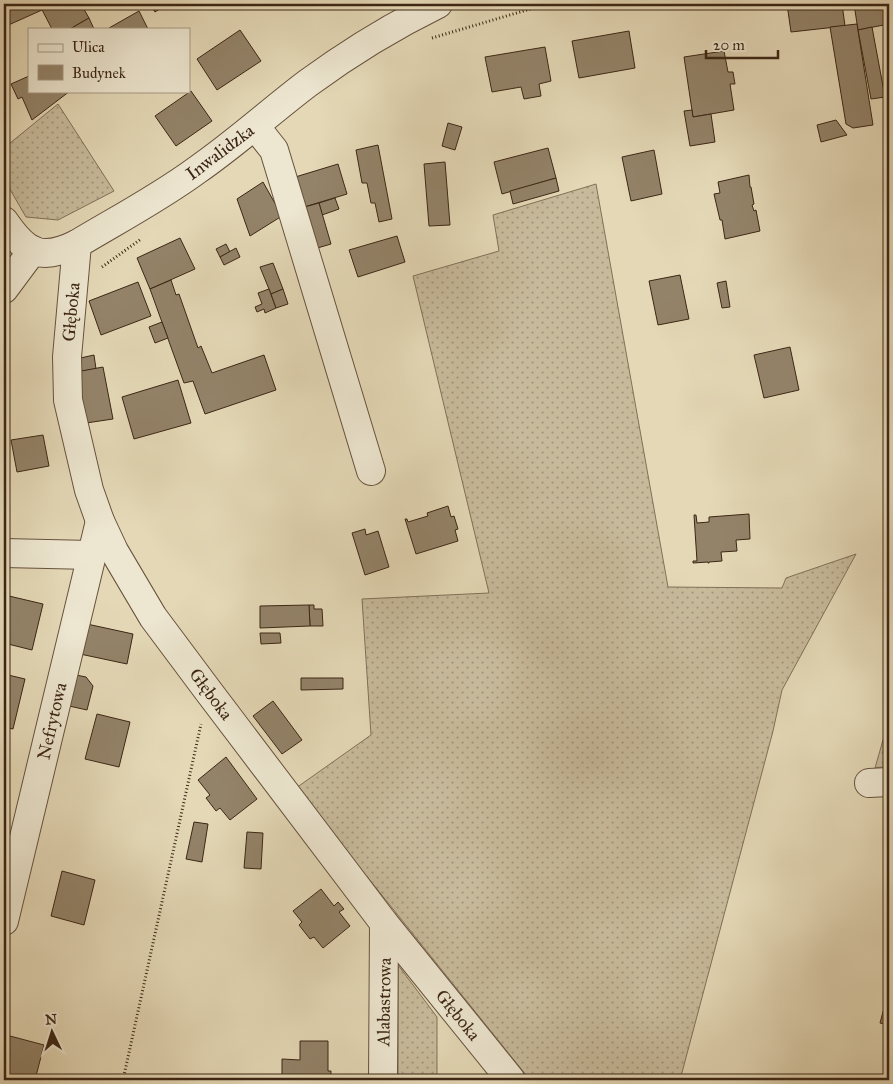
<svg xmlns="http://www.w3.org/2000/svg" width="893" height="1084" viewBox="0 0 893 1084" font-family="'IM FELL Great Primer',serif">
<defs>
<pattern id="grass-dots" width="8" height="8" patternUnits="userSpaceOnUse" patternTransform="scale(1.25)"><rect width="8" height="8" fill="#c7ba9b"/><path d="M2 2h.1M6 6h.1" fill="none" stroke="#a3977d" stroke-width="1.8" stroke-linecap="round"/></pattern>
</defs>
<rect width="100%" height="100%" fill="#e4d8b6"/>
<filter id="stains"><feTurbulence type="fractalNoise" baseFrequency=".004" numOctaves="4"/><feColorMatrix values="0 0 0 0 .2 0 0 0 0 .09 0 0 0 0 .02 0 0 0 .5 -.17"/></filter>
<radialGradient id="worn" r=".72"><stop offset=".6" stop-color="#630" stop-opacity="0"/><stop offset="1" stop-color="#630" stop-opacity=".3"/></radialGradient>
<g fill="url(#grass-dots)" stroke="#827058">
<path d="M58,104l56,87 -56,29 -32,-3 -22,-38v-31z"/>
<path d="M596,184l72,403 114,1 4,-10 70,-24 -74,136 -9,41 -93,349h-150l-234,-292 75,-53 -9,-136 127,-6 -76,-317 86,-25 -6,-36z"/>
<path d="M889,719v47l-14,2z"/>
<path d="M398,965l39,52v63h-39z"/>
</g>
<g fill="#938369" stroke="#3c2615">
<path d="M4,4h35l3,6 -38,17z"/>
<path d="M39,4h42l8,14 -19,11h-18z"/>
<path d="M150,4h17l-12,8z"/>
<path d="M787,4h55l3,22 -54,6z"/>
<path d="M854,4h35v20l-31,6z"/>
<path d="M139,11l9,18h-38l-1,-1z"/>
<path d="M89,18l5,11h-24z"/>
<path d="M857,24l16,101 -20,3 -7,-4 -16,-97z"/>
<path d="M872,27l13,70 -14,2 -13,-69z"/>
<path d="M240,30l21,31 -44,29 -20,-31z"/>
<path d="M629,31l6,37 -56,10 -7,-37z"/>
<path d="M545,47l6,34 -12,3 2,12 -17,3 -3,-12 -29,5 -7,-35z"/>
<path d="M724,51l4,21h5l2,12h-5l4,26 -41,7 -9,-60z"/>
<path d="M29,76v15h41l-38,29 -10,-23 -4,2 -7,-15z"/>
<path d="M191,91l21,30 -36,25 -21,-30z"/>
<path d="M692,110l1,7 18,-3 4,28 -25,4 -6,-35z"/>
<path d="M836,120l11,15 -26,7 -4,-17z"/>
<path d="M448,123l14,4 -7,23 -13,-4z"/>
<path d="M378,145l14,74 -13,3 -4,-19h-4l-4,-20h-5l-6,-33z"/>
<path d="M548,148l8,30 -54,16 -8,-32z"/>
<path d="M654,150l8,44 -31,7 -9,-44z"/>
<path d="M445,162l5,63 -21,1 -5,-62z"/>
<path d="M338,164l9,30 -46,14 -9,-30z"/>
<path d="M749,175l1,12h1l3,17 -2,1 2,6 2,-1 4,21 -35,8 -3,-19h-2l-6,-26 6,-1 -2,-11z"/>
<path d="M556,178l3,13 -46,13 -3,-13z"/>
<path d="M263,182l19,34 -32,20 -13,-37z"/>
<path d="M335,198l4,11 -17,6 -3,-12z"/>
<path d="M319,203l12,41 -17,5 -13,-41z"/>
<path d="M397,236l8,26 -47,15 -9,-27z"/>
<path d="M180,238l15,31 -45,20 -13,-31z"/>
<path d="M226,244l4,8 -10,5 -4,-8z"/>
<path d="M236,248l4,9 -16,8 -4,-8z"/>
<path d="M273,263l10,26 -12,5 -11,-27z"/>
<path d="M680,275l9,44 -31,6 -9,-44z"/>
<path d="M171,280l5,15 3,-1 19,54 3,-2 11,27 52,-18 12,35 -71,24 -12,-33 -9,2 -34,-94z"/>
<path d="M726,281l4,26 -8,1 -5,-25z"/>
<path d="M138,282l13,34 -50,19 -12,-34z"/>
<path d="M269,289l7,19 -11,5 -1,-4 -7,3 -2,-5 7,-3 -4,-11z"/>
<path d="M283,289l5,15 -12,4 -5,-14z"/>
<path d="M162,322l6,16 -13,5 -6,-16z"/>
<path d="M790,347l9,43 -35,8 -10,-43z"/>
<path d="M94,355l2,14 -20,3v-13z"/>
<path d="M103,367l10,52 -27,4 -10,-51z"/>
<path d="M178,380l13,43 -57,16 -12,-42z"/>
<path d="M43,435l6,31 -32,6 -6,-32z"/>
<path d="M448,506l3,11 3,-1 4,13 -3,1 3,11 -42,13 -11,-35h2l1,3 20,-6 -1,-3z"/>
<path d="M749,514l1,25 -14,1 1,11 -16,1 1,9 -13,1v1h-1v-1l-15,1v-2h4l-3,-46h2l1,8 12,-1v-5z"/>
<path d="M365,529l1,6 12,-4 11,36 -24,8 -13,-42z"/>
<path d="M9,596l34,8 -11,46 -28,-7v-24z"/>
<path d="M309,605h5v4h8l1,17h-13z"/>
<path d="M309,605l1,21 -50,2v-22z"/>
<path d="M87,624l46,10 -6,30 -47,-10z"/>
<path d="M260,633h20l1,10 -20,1z"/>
<path d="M4,674l21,5 -12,50 -9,-2z"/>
<path d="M76,675l10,2 7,9 -6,24 -18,-4z"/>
<path d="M301,678h42v11l-42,1z"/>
<path d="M273,701l29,39 -20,14 -29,-38z"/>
<path d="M97,714l33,8 -11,45 -34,-8z"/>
<path d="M226,757l31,42 -27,21 -10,-12 -4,3 -10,-13 4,-3 -12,-15z"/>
<path d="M194,822l14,2 -6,38 -16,-3z"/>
<path d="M247,832l16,1 -2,36 -17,-1z"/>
<path d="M62,871l33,9 -11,45 -33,-9z"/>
<path d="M321,889l13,17 4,-4 6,7 -5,3 11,14 -27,22 -9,-11 -4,2 -11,-14 3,-3 -9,-11z"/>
<path d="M887,997l2,1v27l-9,-2z"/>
<path d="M10,1036l34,9 -9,35h-31l6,-26 -5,-1z"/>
<path d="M300,1041h28v30h3v9h-49v-21l18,1z"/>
</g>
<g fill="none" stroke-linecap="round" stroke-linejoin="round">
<g stroke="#66523d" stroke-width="30">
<g id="minor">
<path d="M255,126l19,24 97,321"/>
<path d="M4,221c22,32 36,41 73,23 40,-24 82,-46 120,-74 39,-27 74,-59 111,-87 41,-30 85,-57 130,-79"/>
<path d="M77,244l-10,113 1,43 21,90 11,31 14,30 39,66 56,75 175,231 127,157"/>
<path d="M4,289l29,-39"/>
<path d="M4,553l87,2"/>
<path d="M869,783l20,-1"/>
<path d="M4,921l96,-400"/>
<path d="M383,1080l1,-157"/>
</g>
</g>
<g stroke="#3c2615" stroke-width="3" stroke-dasharray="1 2.5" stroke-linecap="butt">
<path d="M432,38l115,-34"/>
<path d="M102,267l39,-28"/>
<path d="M123,1080l78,-356"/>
</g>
<use href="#minor" stroke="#ede6d0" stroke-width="28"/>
</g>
<g text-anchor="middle" stroke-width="4" stroke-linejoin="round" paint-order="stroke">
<g font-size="18" fill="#3c2615" stroke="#ede6d0">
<text transform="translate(220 152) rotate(-37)" y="6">Inwalidzka</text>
<text transform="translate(71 312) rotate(-85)" y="6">Głęboka</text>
<text transform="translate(211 694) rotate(53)" y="6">Głęboka</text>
<text transform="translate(52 721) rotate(-77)" y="6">Nefrytowa</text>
<text transform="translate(384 1002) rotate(-89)" y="6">Alabastrowa</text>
<text transform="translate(458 1015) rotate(51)" y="6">Głęboka</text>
</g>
</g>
<rect width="893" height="1084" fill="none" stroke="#e4d8b6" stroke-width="20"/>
<rect x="5" y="5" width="883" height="1074" fill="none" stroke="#3c2615" stroke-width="2.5"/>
<rect x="10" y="10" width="873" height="1064" fill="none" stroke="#3c2615"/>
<rect x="28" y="28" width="162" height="65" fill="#ede6d0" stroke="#a69985"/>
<rect x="38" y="44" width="25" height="8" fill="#ede6d0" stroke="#a69985"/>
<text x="72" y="52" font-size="15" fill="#3c2615">Ulica</text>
<rect x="38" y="65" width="25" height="15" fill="#938369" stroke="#a69985"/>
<text x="72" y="78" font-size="15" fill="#3c2615">Budynek</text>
<g transform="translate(52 1032) rotate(356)" stroke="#ede6d0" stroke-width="4" paint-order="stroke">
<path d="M0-4L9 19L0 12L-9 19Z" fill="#3c2615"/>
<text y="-8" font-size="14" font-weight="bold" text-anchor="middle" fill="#3c2615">N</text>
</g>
<path d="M706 50v8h72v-8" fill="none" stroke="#3c2615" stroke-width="2.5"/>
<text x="713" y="50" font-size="15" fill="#3c2615" stroke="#ede6d0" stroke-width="4" paint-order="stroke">20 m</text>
<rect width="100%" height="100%" filter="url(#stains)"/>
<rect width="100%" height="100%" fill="url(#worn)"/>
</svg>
